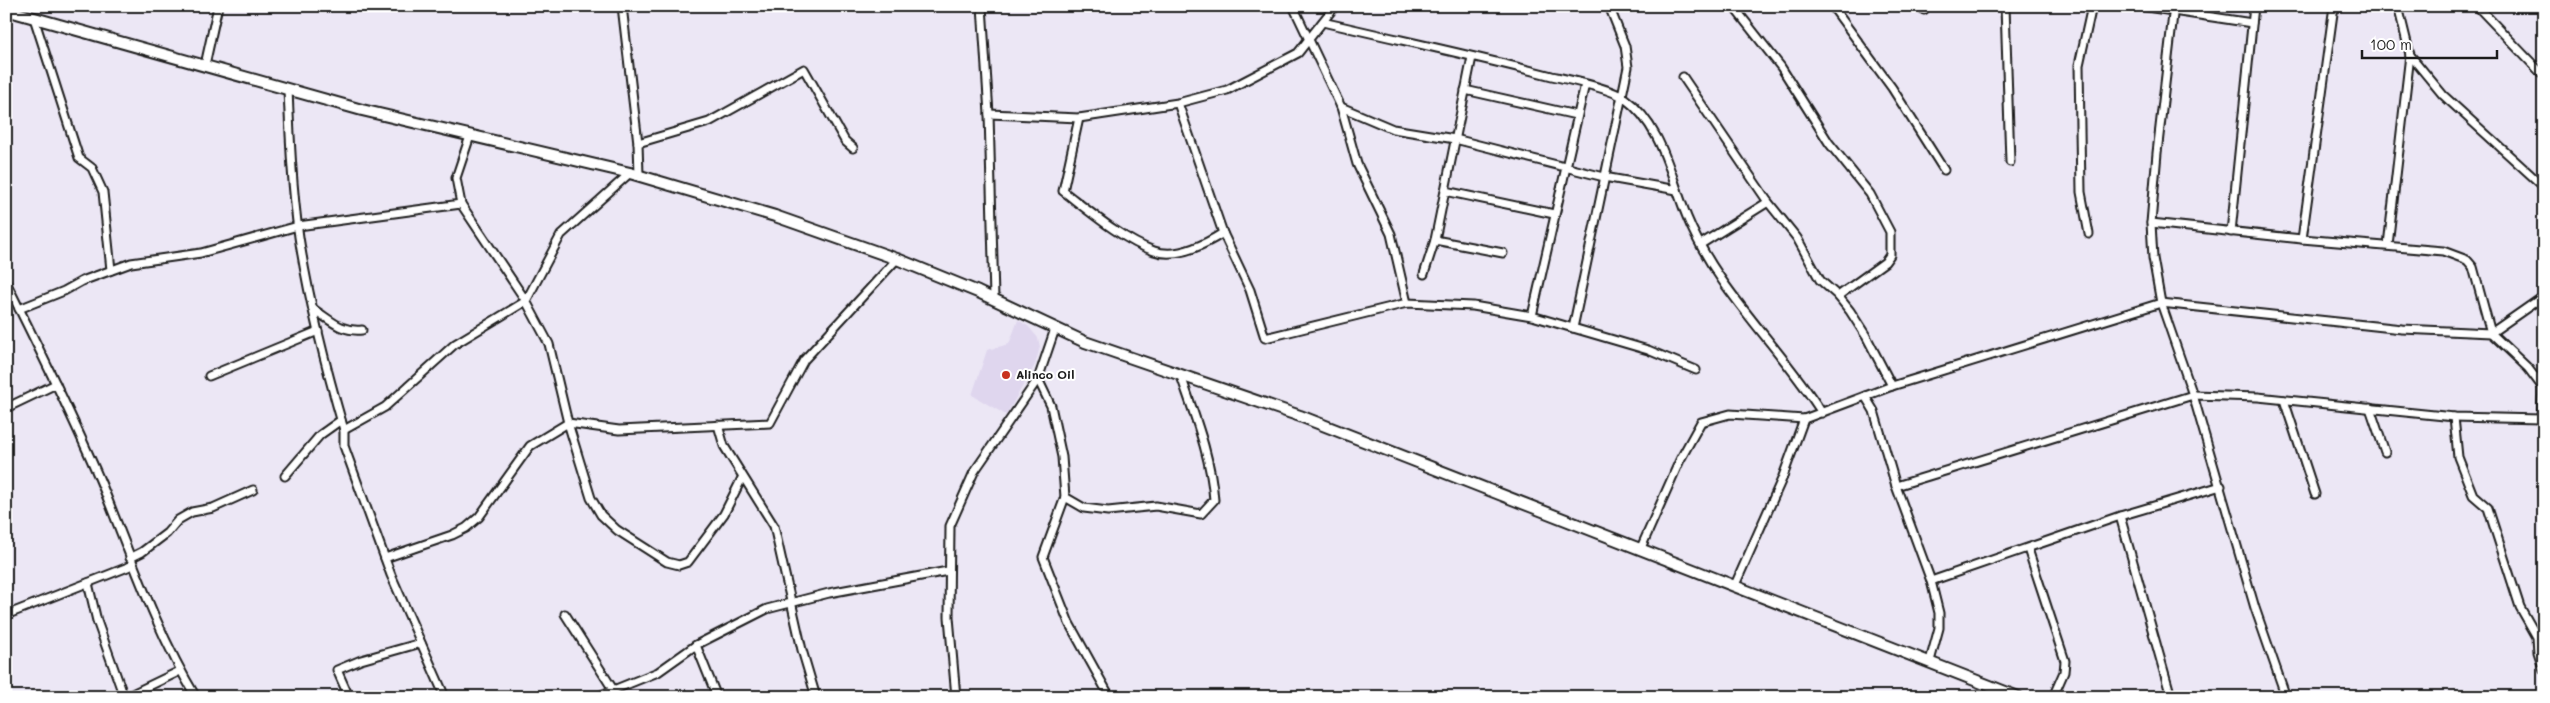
<svg xmlns="http://www.w3.org/2000/svg" width="2550" height="703" viewBox="0 0 2550 703" font-family="Mali,sans-serif">
<rect width="100%" height="100%" fill="#ece7f5"/>
<filter id="ink" filterUnits="userSpaceOnUse"><feTurbulence type="fractalNoise" baseFrequency=".02" numOctaves="2"/><feDisplacementMap in="SourceGraphic" scale="10" xChannelSelector="R" yChannelSelector="G"/><feConvolveMatrix kernelMatrix="1 2 1 2 8 2 1 2 1" color-interpolation-filters="sRGB"/></filter>
<g filter="url(#ink)">
<path fill="#dfd6ee" d="M1018,320l10,6 10,12 2,9 -5,18 -29,50 -34,-20 15,-45 22,-6z"/>
<g fill="none" stroke-linecap="round" stroke-linejoin="round">
<g stroke="#1c1c1c" stroke-width="11">
<g id="street">
<path d="M622,6l16,137 1,32"/>
<path d="M982,6l7,108 5,184"/>
<path d="M1293,6l48,101 16,57 34,70 16,69"/>
<path d="M1733,6l48,61 48,76 41,51 20,38v23l-5,7 -47,34"/>
<path d="M1832,6l60,82 52,82"/>
<path d="M1923,6l1,4"/>
<path d="M2005,6l5,156"/>
<path d="M2140,6l112,17"/>
<path d="M2174,6l-17,147 -6,70 2,35 8,45 32,92 62,213 31,89"/>
<path d="M2477,6l67,70"/>
<path d="M34,18l45,140 13,10 11,24 8,78"/>
<path d="M1323,22c76,18 153,34 229,54 18,4 58,12 72,22 39,28 46,78 63,119 30,74 93,129 135,196"/>
<path d="M2410,55l33,40 101,92"/>
<path d="M205,65l13,-59"/>
<path d="M1683,77l85,125 29,36 23,42 18,16 12,15 16,25 26,50"/>
<path d="M288,89c2,50 4,99 11,148 10,65 27,131 45,193v16l47,129 54,122"/>
<path d="M1465,90l111,25"/>
<path d="M1178,103l45,130 27,57 15,48 142,-35 66,3 59,10 116,34 48,20"/>
<path d="M1341,107l52,22 62,10 149,38 73,13"/>
<path d="M989,114l90,4 99,-15 49,-13 71,-37 37,-47"/>
<path d="M1079,118l-16,73c26,20 60,49 91,60 23,8 50,-6 69,-18"/>
<path d="M470,136l-14,42 5,26 65,97 23,43 19,79 23,75 10,17 16,15 50,32 12,3 9,-3 36,-48 18,-36"/>
<path d="M638,143l71,-21 95,-53 41,72 8,7"/>
<path d="M1445,191l109,23"/>
<path d="M2151,223l151,16 141,12 24,9 6,7 18,66 37,35 15,20 -2,31 3,6"/>
<path d="M2231,232l23,-226"/>
<path d="M2089,234l-8,-42 -2,-127 13,-59"/>
<path d="M2302,239l32,-233"/>
<path d="M1435,240l68,13"/>
<path d="M1701,244l67,-42"/>
<path d="M2388,245l22,-190 -12,-49"/>
<path d="M1424,274l11,-34 37,-183"/>
<path d="M6,282c33,67 67,134 96,203 29,71 54,146 94,212"/>
<path d="M19,309l45,-18 18,-10 49,-18 70,-10 97,-27 163,-22"/>
<path d="M313,309c18,11 27,23 49,21"/>
<path d="M1532,316l53,-232"/>
<path d="M1573,328l55,-261 -3,-21 -16,-40"/>
<path d="M209,376l109,-45"/>
<path d="M1038,379l13,27 11,51 3,40 -22,60 26,66 41,74"/>
<path d="M1865,396l9,15 22,75 35,95 8,32v15l-9,33"/>
<path d="M2284,400l31,94"/>
<path d="M6,408l50,-24"/>
<path d="M2370,408l15,44"/>
<path d="M2454,417l4,40 15,38 15,13 32,99 17,30 1,15 6,18"/>
<path d="M718,425l6,21 50,80 28,124 14,47"/>
<path d="M344,430l41,-23 70,-63 71,-43 35,-66 69,-62"/>
<path d="M285,476l35,-41 21,-15"/>
<path d="M1896,486l297,-91 65,2 196,20 87,2"/>
<path d="M1065,497l19,11 24,3 48,-5 45,8 13,-14c-3,-43 -19,-83 -33,-124"/>
<path d="M2120,516l50,177"/>
<path d="M2028,549l37,112 -1,11 -11,25"/>
<path d="M1640,550l40,-90 21,-38 29,-8 74,5 88,-33 269,-83 241,26 89,4 53,-37"/>
<path d="M130,558l12,-6 25,-19 11,-13 14,-8 21,-4 40,-18"/>
<path d="M385,558l67,-23 14,-7 13,-11 51,-71 38,-23 51,7 151,-7 34,-63 93,-101"/>
<path d="M1931,581l189,-65 101,-30"/>
<path d="M88,583l9,38 27,76"/>
<path d="M1735,585l47,-106 22,-60"/>
<path d="M565,614l49,77"/>
<path d="M6,615l127,-50"/>
<path d="M696,645l21,52"/>
<path d="M126,697l54,-26"/>
<path d="M349,697l-12,-27 24,-10 60,-17"/>
<path d="M596,697l62,-25 38,-27 71,-36 62,-16 119,-22"/>
<path d="M956,697l-7,-80 1,-91 24,-54 64,-93 17,-50"/>
</g>
</g>
<g stroke="#1c1c1c" stroke-width="14">
<path id="secondary" d="M6,10l356,100 268,63 145,43 122,43 81,33 107,50 215,74 718,281"/>
</g>
<use href="#street" stroke="#fff" stroke-width="7"/>
<use href="#secondary" stroke="#fff" stroke-width="10"/>
</g>
</g>
<circle fill="#c8321e" stroke="#fff" stroke-width="2" cx="1006" cy="375" r="5"/>
<g text-anchor="middle" stroke-width="4" stroke-linejoin="round" paint-order="stroke">
<g font-size="12" font-weight="bold" fill="#1c1c1c" stroke="#fff" text-anchor="start">
<text x="1016" y="379">Alinco Oil</text>
</g>
</g>
<rect width="2550" height="703" fill="none" stroke="#fff" stroke-width="25"/>
<rect x="12" y="12" width="2525" height="678" fill="none" stroke="#1c1c1c" stroke-width="2" filter="url(#ink)"/>
<path d="M2362 50v8h135v-8" fill="none" stroke="#1c1c1c" stroke-width="2.5"/>
<text x="2370" y="50" font-size="15" fill="#1c1c1c" stroke="#ffffff" stroke-width="4" paint-order="stroke">100 m</text>
</svg>
